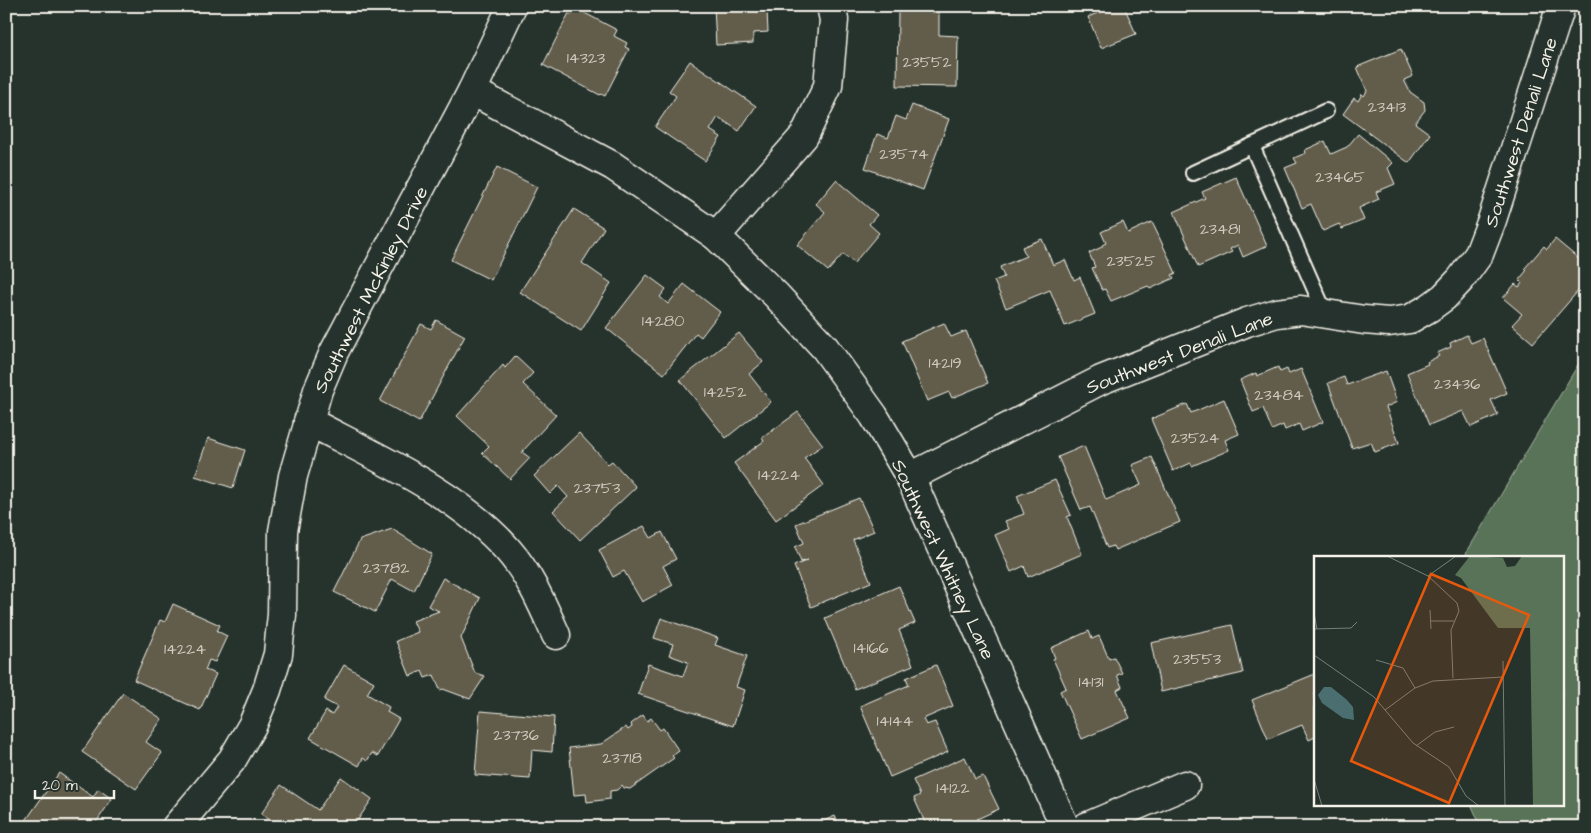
<svg xmlns="http://www.w3.org/2000/svg" width="1591" height="833" viewBox="0 0 1591 833" font-family="'Architects Daughter',sans-serif">
<rect width="100%" height="100%" fill="#26332d"/>
<filter id="ink" filterUnits="userSpaceOnUse"><feTurbulence type="fractalNoise" baseFrequency=".02" numOctaves="2"/><feDisplacementMap in="SourceGraphic" scale="10" xChannelSelector="R" yChannelSelector="G"/><feConvolveMatrix kernelMatrix="1 2 1 2 8 2 1 2 1" color-interpolation-filters="sRGB"/></filter>
<g filter="url(#ink)">
<path fill="#597359" stroke="#a6b2a0" d="M1585,353v474h-104l-10,-23h91v-247h-98z"/>
<g fill="#625d4b" stroke="#f4f1e8">
<path d="M714,6h64v4l-11,1 1,21 -15,1v10l-37,2z"/>
<path d="M1114,6h10l12,28 -35,14 -13,-31z"/>
<path d="M575,8l42,22 -3,6 13,7 -2,4 4,2 -24,47 -4,-2 -1,1 -57,-30 26,-52 3,2z"/>
<path d="M898,12h41v23l19,1 -1,51 -60,-1z"/>
<path d="M1401,49l12,27 -9,4 6,12 14,10 1,8 -10,13 15,11 -21,29 -66,-49 11,-16 4,3 4,-7 2,2 3,-5 -10,-24z"/>
<path d="M690,61l66,45 -17,25 -21,-14 -8,13 11,7 -16,24 -50,-34 21,-31 -7,-5z"/>
<path d="M912,105l37,14 -26,71 -58,-22 12,-34 11,4 8,-22 10,4z"/>
<path d="M1358,134l35,29 -5,5 7,16 -19,8 3,7 -20,9 5,12 -22,9 -3,-5 -16,7 -12,-27 -9,4 -17,-40 12,-5 -3,-5 12,-5 -1,-3 20,-9 6,13 16,-7z"/>
<path d="M497,167l40,20 -46,93 -40,-20z"/>
<path d="M1236,177l31,69 -24,11 -5,-12 -8,4 2,3 -34,15 -24,-55 31,-14 -3,-6z"/>
<path d="M836,180l41,35 -8,9 10,9 -25,30 -11,-9 -15,17 -31,-26 28,-33 -9,-8z"/>
<path d="M574,209l30,19 -22,35 29,20 -30,48 -61,-39z"/>
<path d="M1123,222l5,11 24,-11 24,51 -4,2 2,3 -24,11 -2,-3 -37,15 -6,-12 -3,1 -10,-22 3,-1 -6,-14 13,-6v-2l4,-2 -5,-11z"/>
<path d="M1042,239l11,26 12,-5 9,20 6,-3 15,37 -30,12 -15,-36 -44,18 -12,-27 10,-4 -4,-10 26,-11 -4,-9z"/>
<path d="M1555,239l30,25v19l-52,60 -21,-18 10,-11 -19,-16 12,-14 4,3 3,-4 -3,-3 8,-10 -2,-2 19,-22 3,3z"/>
<path d="M647,275l19,14 -6,8 8,7 16,-20 36,28 -19,25 -5,-4 -32,41 -58,-46z"/>
<path d="M436,320l29,16 -46,86 -39,-21 41,-77 10,5z"/>
<path d="M944,323l7,14 15,-6 22,52 -36,15 -3,-6 -22,9 -25,-60z"/>
<path d="M739,333l24,29 -14,12 22,28 -45,36 -46,-58z"/>
<path d="M1467,335l4,8 12,-5 24,55 -16,7 7,15 -27,12 -8,-16 -34,14 -22,-52 21,-9 -1,-2 12,-6 -2,-3 14,-6 -1,-4z"/>
<path d="M515,356l18,17 -10,11 33,31 -34,37 8,6 -20,21 -28,-26 7,-7 -32,-30 46,-51 2,3z"/>
<path d="M1278,367l2,5 7,-3 2,5 12,-5 22,53 -21,9 -3,-7 -14,6 -2,-5 -11,5 -9,-22 -10,4 -13,-32 16,-7 1,3z"/>
<path d="M1386,371l11,31 -11,5 13,36 -24,9 -4,-10 -19,6 -24,-65 16,-6 3,8z"/>
<path d="M1224,399l15,35 -14,6 4,10 -37,16 -1,-3 -18,8 -22,-52 36,-15 4,9z"/>
<path d="M798,412l25,33 -19,13 20,27 -48,35 -42,-57 30,-22 -2,-3z"/>
<path d="M579,433l29,31 4,-3 24,26 -56,53 -27,-29 15,-14 -10,-11 -8,8 -16,-18z"/>
<path d="M208,438l37,12 -12,38 -38,-12z"/>
<path d="M1084,446l22,54 35,-15 -9,-20 20,-8 28,65 -65,28 -2,-4 -6,2 -17,-41 -9,3 -23,-53z"/>
<path d="M1055,480l16,35 -4,2 15,37 -54,23 -4,-11 -13,6 -16,-37 14,-6 -4,-8 19,-7 -7,-18z"/>
<path d="M859,498l15,33 -21,9 18,42 -60,25 -17,-41 14,-6 -7,2 -6,-15 9,-4 -8,-19z"/>
<path d="M644,526l7,12 11,-6 14,27 -13,7 10,19 -31,17 -18,-31 -11,6 -14,-27z"/>
<path d="M392,529l40,25 -18,37 -22,-12 -17,33 -41,-20 26,-52z"/>
<path d="M443,578l37,20 -19,40 14,35 10,3 -15,23 -27,-10 -3,1 -6,-15 -9,3 -3,-7 -12,5 -14,-35 22,-9 -5,-11 26,-10 -11,-5z"/>
<path d="M899,586l16,37 -16,7 14,35 -58,24 -30,-71z"/>
<path d="M173,604l47,21 -3,6 10,5 -12,26 -6,-2 -4,10 11,4 -16,36 -66,-30 26,-60 5,2z"/>
<path d="M661,618l57,20 -3,7 32,11 -11,31 9,3 -12,36 -95,-32 10,-30 35,12 5,-14 -19,-7 4,-11 -19,-6z"/>
<path d="M1232,625l11,48 -82,19 -10,-49z"/>
<path d="M1089,631l3,8 7,-3 10,23 5,-2 8,16 -5,2 5,12 -5,3 13,28 -48,21 -22,-48 6,-3 -13,-29 2,-1 -4,-10z"/>
<path d="M344,665l30,17 -7,12 22,13 -2,5 12,7 -21,37 -6,-3 -5,8 -4,-3 -4,8 -49,-28 16,-27 6,4 5,-8 -13,-7z"/>
<path d="M936,665l17,41 -30,13 3,6 9,-3 13,30 -58,25 -30,-71 49,-21 -3,-7z"/>
<path d="M1315,674v63l-6,3 -7,-15 -34,14 -16,-39z"/>
<path d="M123,693l39,26 -16,23 16,11 -26,36 -54,-37z"/>
<path d="M480,711l74,6 -2,35 -20,-2 -2,29 -55,-4z"/>
<path d="M643,715l4,6 4,-3 9,12 3,-2 16,23 -7,5 2,2 -44,31 -6,-1 -2,-3 -5,5 -7,1v8l-23,3 -1,-8 -12,1 -5,-47 32,-4 25,-17 2,3 4,-3 -1,-3z"/>
<path d="M965,757l10,22 8,-3 16,33 -22,10 1,3 -11,5h-40l-13,-29 6,-3 -7,-15z"/>
<path d="M59,773l34,24 5,-8 14,10 -19,28 -71,-1z"/>
<path d="M341,777l31,22 -19,28h-73l-19,-13 20,-29 37,25z"/>
<path d="M835,816l5,11h-30z"/>
</g>
<g fill="none" stroke-linecap="round" stroke-linejoin="round">
<g stroke="#f4f1e8" stroke-width="18">
<g id="lane">
<path d="M1252,146l74,169"/>
<path d="M1193,173l133,-62"/>
</g>
</g>
<g stroke="#f4f1e8" stroke-width="31">
<g id="street">
<path d="M472,91l141,75 103,70 60,59 49,53 49,68 36,61 155,350"/>
<path d="M716,236l88,-100 24,-50 6,-66 -3,-14"/>
<path d="M308,421c66,35 150,72 200,129 22,25 35,56 48,85"/>
<path d="M910,477l191,-97 146,-58 30,-9 24,-3 63,10 25,2 21,-3 19,-11 15,-11 17,-18 18,-25 13,-34 69,-214"/>
<path d="M176,827l56,-67 21,-36 14,-34 11,-36 2,-21 2,-18 1,-84 10,-55 25,-86 16,-38 138,-261 40,-85"/>
<path d="M1086,827l99,-42"/>
</g>
</g>
<use href="#lane" stroke="#26332d" stroke-width="14"/>
<use href="#street" stroke="#26332d" stroke-width="28"/>
</g>
</g>
<g text-anchor="middle" stroke-width="5" stroke-linejoin="round" paint-order="stroke">
<g font-size="16" fill="#d0ccc1">
<text x="586" y="63">14323</text>
<text x="927" y="67">23552</text>
<text x="1387" y="112">23413</text>
<text x="904" y="159">23574</text>
<text x="1340" y="182">23465</text>
<text x="1220" y="234">23481</text>
<text x="1131" y="266">23525</text>
<text x="663" y="326">14280</text>
<text x="945" y="368">14219</text>
<text x="1457" y="389">23436</text>
<text x="725" y="397">14252</text>
<text x="1279" y="400">23484</text>
<text x="1195" y="443">23524</text>
<text x="779" y="480">14224</text>
<text x="597" y="493">23753</text>
<text x="386" y="573">23782</text>
<text x="871" y="653">14166</text>
<text x="185" y="654">14224</text>
<text x="1197" y="664">23553</text>
<text x="1091" y="687">14131</text>
<text x="895" y="726">14144</text>
<text x="516" y="740">23736</text>
<text x="622" y="763">23718</text>
<text x="953" y="793">14122</text>
</g>
<g font-size="19" fill="#f4f1e8" stroke="#26332d">
<text transform="translate(1520 132) rotate(-72)" y="7">Southwest Denali Lane</text>
<text transform="translate(370 289) rotate(-63)" y="7">Southwest McKinley Drive</text>
<text transform="translate(1179 352) rotate(-21)" y="7">Southwest Denali Lane</text>
<text transform="translate(944 559) rotate(65)" y="7">Southwest Whitney Lane</text>
</g>
</g>
<g transform="translate(1314 556)">
<rect width="250" height="250" fill="#26332d"/>
<path d="M156,0l33,2 4,9 8,-1 7,-10h42v250h-31l-3,-178h-32l-37,-50 -6,-3z" fill="#597359"/>
<path d="M10,131h7l16,13 6,7 1,13 -11,-2 -21,-15 -4,-8z" fill="#4b6e71"/>
<path fill="none" stroke="#787f78" stroke-width="1" d="M73,0l41,20 29,27 2,8 -8,19 2,48M114,20l28,-20M116,54l1,19M0,57l3,16M117,65h23M0,73l37,-1 6,-6M0,99l60,42 39,46 36,24 17,29 13,10M62,104l27,8 12,20M189,105l2,145M71,154l30,-22 18,-7 70,-4M102,190l19,-14 19,-5M0,223l8,27"/>
<path fill="#e8590c" fill-opacity="0.15" stroke="#e8590c" stroke-width="2.5" d="M117,18l98,41 -80,188 -98,-42z"/>
<rect width="250" height="250" fill="none" stroke="#f4f1e8" stroke-width="2.5"/>
</g>
<rect width="1591" height="833" fill="none" stroke="#26332d" stroke-width="25"/>
<rect x="12" y="12" width="1566" height="808" fill="none" stroke="#f4f1e8" stroke-width="2" filter="url(#ink)"/>
<path d="M35 790v8h79v-8" fill="none" stroke="#f4f1e8" stroke-width="2.5"/>
<text x="42" y="790" font-size="15" fill="#f4f1e8" stroke="#26332d" stroke-width="4" paint-order="stroke">20 m</text>
</svg>
